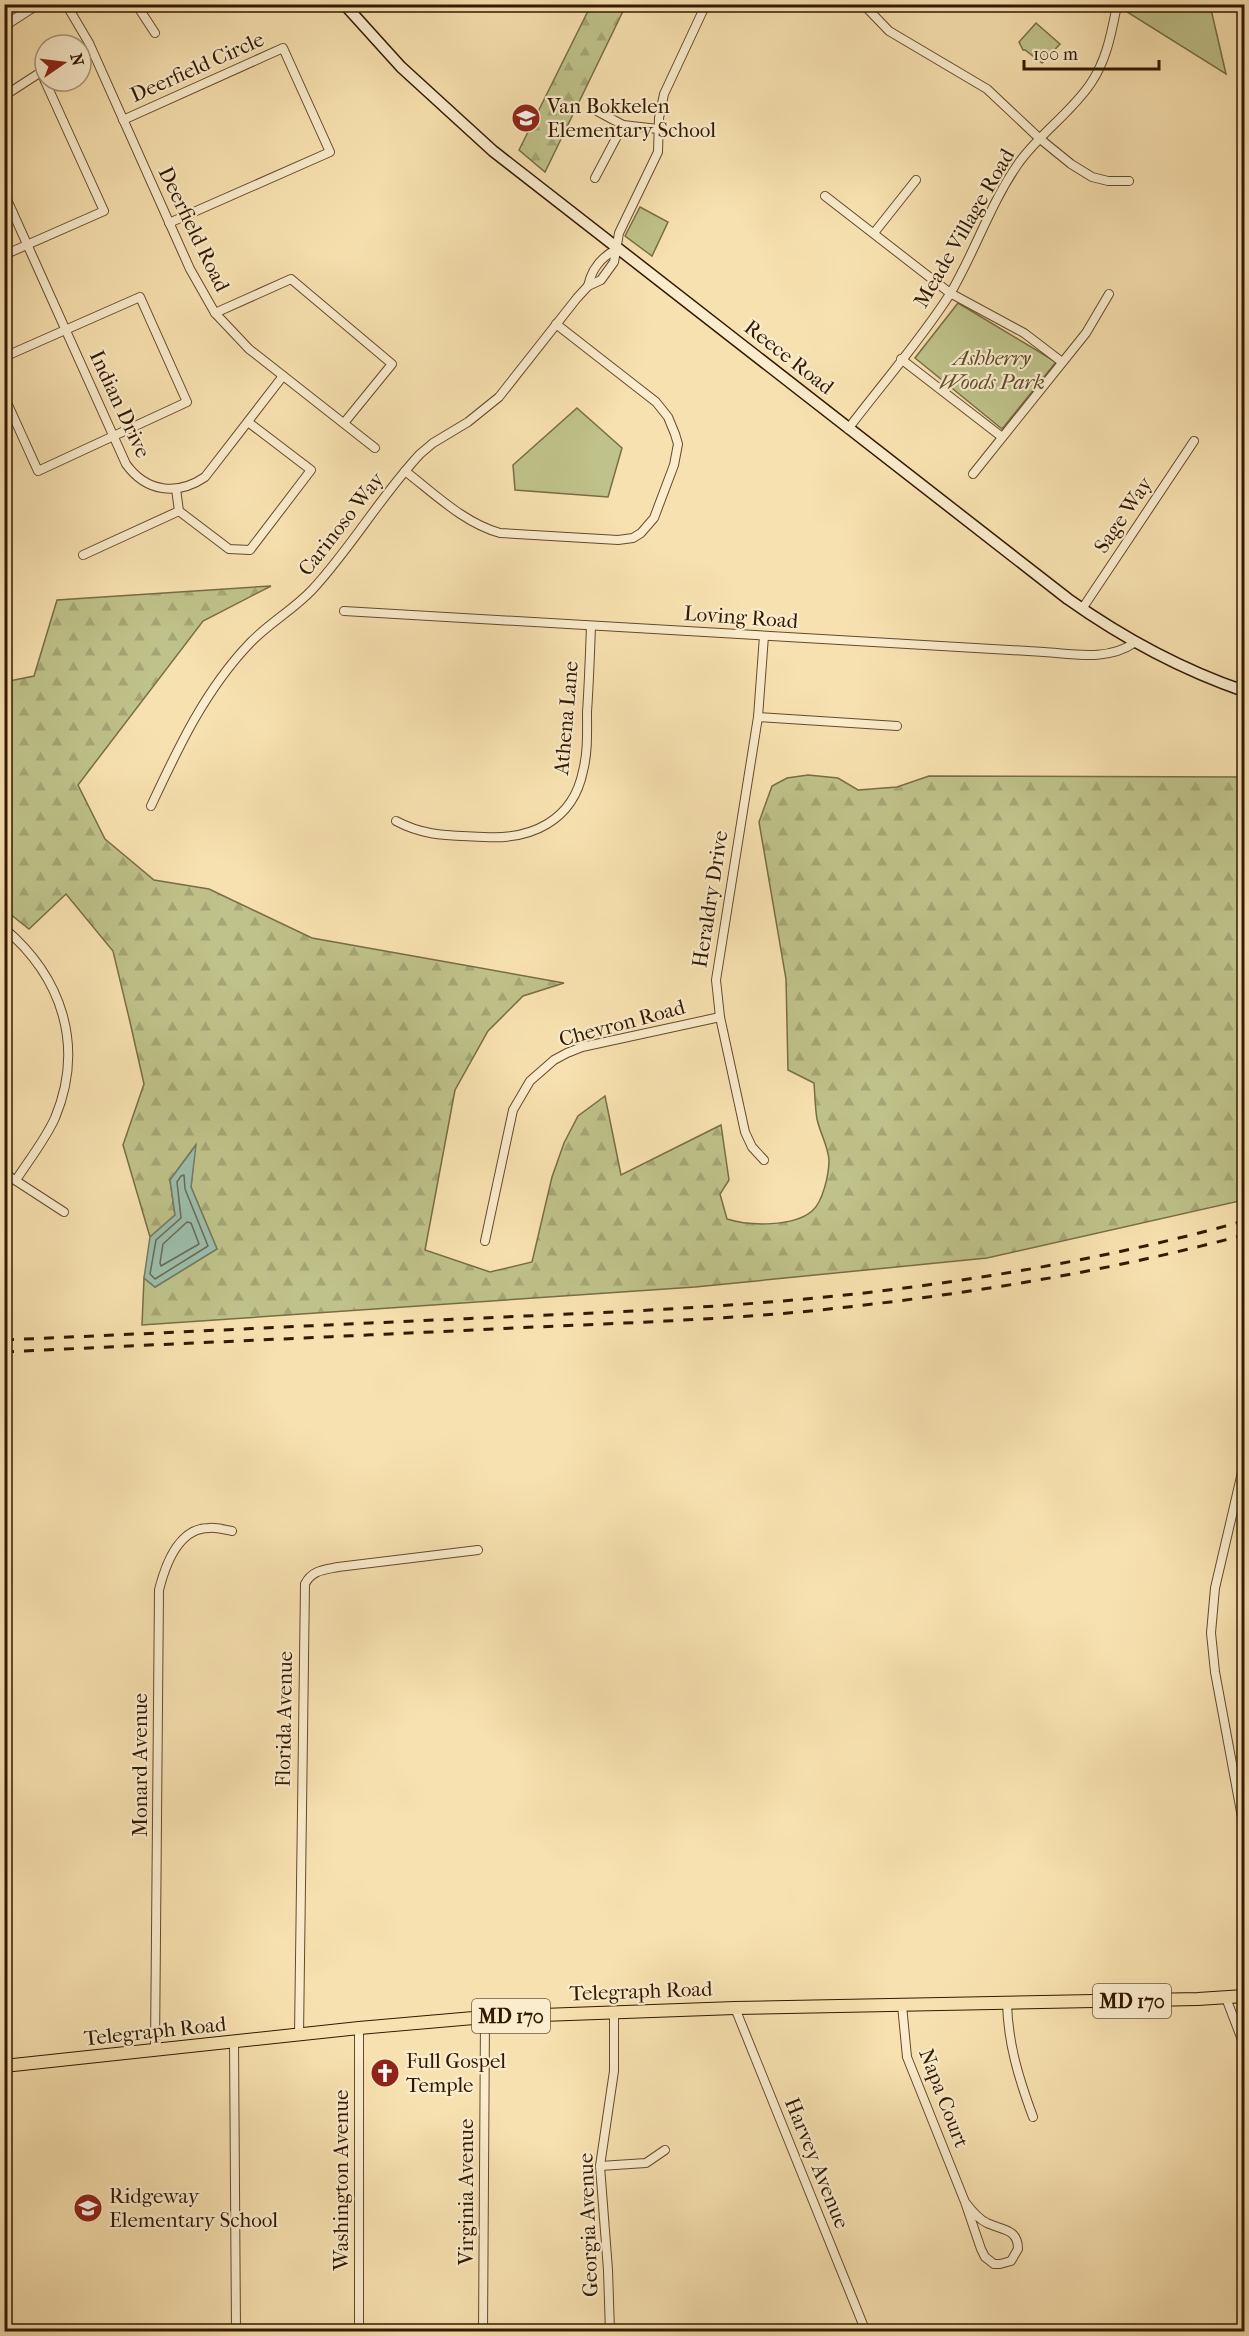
<svg xmlns="http://www.w3.org/2000/svg" width="1249" height="2336" viewBox="0 0 1249 2336" font-family="'IM FELL French Canon',serif">
<defs>
<pattern id="forest-firs" width="22" height="20" patternUnits="userSpaceOnUse" patternTransform="scale(1.5)"><rect width="22" height="20" fill="#bfc28a"/><path d="M5 1l3.5 6h-7zM16 11l3.5 6h-7z" fill="#a5a675"/></pattern>
</defs>
<rect width="100%" height="100%" fill="#f8e1b0"/>
<filter id="stains"><feTurbulence type="fractalNoise" baseFrequency=".00333" numOctaves="4"/><feColorMatrix values="0 0 0 0 .2 0 0 0 0 .09 0 0 0 0 .02 0 0 0 .5 -.17"/></filter>
<radialGradient id="worn" r=".72"><stop offset=".6" stop-color="#630" stop-opacity="0"/><stop offset="1" stop-color="#630" stop-opacity=".3"/></radialGradient>
<g fill="#bfc28a" stroke="#786d45" stroke-width="1.5">
<path d="M1116,5h94l16,69z"/>
<path d="M1036,23l24,21 -18,19 -17,-13h-2l-4,-8z"/>
<path d="M640,207l28,15 -16,34 -27,-20z"/>
<path d="M958,303l98,59 -54,67 -87,-71z"/>
<path d="M577,408l45,40 -14,49 -93,-7 -2,-25z"/>
</g>
<g fill="url(#forest-firs)" stroke="#786d45" stroke-width="1.5">
<path d="M591,5h35l-81,167 -26,-22z"/>
<path d="M271,586l-68,35 -125,164 27,54 49,41 55,9 103,49 252,45 -41,13 -35,35 -33,59 -30,160 65,22 42,-10 20,-85 12,-34 14,-27 27,-20 16,79 100,-50 8,55 -9,14 7,25c22,7 67,8 85,-8 11,-9 17,-37 17,-51 -1,-14 -9,-27 -12,-41 -2,-11 -2,-24 -3,-36l-26,-13 -2,-91 -27,-157 13,-36 15,-8 21,-3 30,3 20,12 39,-3 32,-11 315,1v423l-257,58 -292,29 -553,38 2,-47 11,9 62,-38 -26,-62 4,-41 -25,34 5,35 -25,22 -27,-92 21,-61 -14,-62 -17,-71 -47,-57 -37,35 -24,-19 -1,-228 30,-6 23,-76z"/>
</g>
<path fill="#9dbeac" stroke="#727c67" stroke-width="1.5" d="M196,1145l-5,42 26,62 -62,38 -11,-9 6,-41 25,-22 -5,-35z"/>
<g fill="none" stroke-linecap="round" stroke-linejoin="round">
<g stroke="#686b56" stroke-width="1.5">
<path d="M184,1175l1,14 23,57 -53,33 -5,-5 6,-34 25,-22 -4,-36 4,-6z"/>
<path d="M187,1222l4,1 8,21 -38,22 -1,-3 3,-19z"/>
</g>
<g stroke="#644a2c" stroke-width="10">
<g id="minor">
<path d="M66,4l23,39 101,226 25,44 34,36 126,99"/>
<path d="M136,4l19,29"/>
<path d="M863,4l26,27 98,58 52,49 32,26 21,13 16,4h21"/>
<path d="M4,96l37,-24 4,9"/>
<path d="M595,110l28,15"/>
<path d="M123,120l160,-72 47,104 -161,71"/>
<path d="M595,178l28,-53 35,4"/>
<path d="M4,193l122,271c20,28 51,32 79,13l78,-101"/>
<path d="M825,196l125,97 74,40 38,29"/>
<path d="M874,233l42,-53"/>
<path d="M4,255l100,-44 -59,-130"/>
<path d="M588,286c4,-18 13,-29 29,-37"/>
<path d="M215,313l76,-34 101,85 -48,59"/>
<path d="M4,357l136,-60 47,105 -149,69 -34,-75"/>
<path d="M901,359l101,78"/>
<path d="M848,429c34,-45 72,-88 102,-135 25,-42 40,-90 68,-130 21,-30 53,-51 73,-81 15,-22 20,-48 25,-73"/>
<path d="M405,471c30,23 59,52 95,62l118,7 15,-2 8,-5 13,-15 20,-53 4,-21 -3,-10 -7,-17 -12,-15 -100,-78"/>
<path d="M973,474l113,-141 23,-39"/>
<path d="M176,489l3,22 50,38 21,1 61,-80 -63,-48"/>
<path d="M83,555l96,-44"/>
<path d="M1082,609l112,-168"/>
<path d="M344,611l700,41c30,2 64,9 90,-9"/>
<path d="M758,717l139,9"/>
<path d="M151,806c27,-58 54,-116 99,-163 19,-20 43,-33 62,-53 39,-42 68,-93 108,-136l13,-11 35,-21 31,-25 78,-99 11,-12 13,-6 13,-18 5,-29 39,-81 1,-34 5,-24 42,-90"/>
<path d="M396,821c30,16 54,14 88,16 47,3 89,-16 99,-66 5,-19 4,-39 4,-59 2,-29 3,-58 4,-86"/>
<path d="M4,928c58,49 81,118 51,190 -10,22 -26,42 -39,62"/>
<path d="M764,1160l-12,-13 -7,-15 -25,-115 -4,-37 42,-263 6,-81"/>
<path d="M4,1173l60,39"/>
<path d="M485,1241l28,-131 17,-29 24,-21 13,-7 15,-6 138,-30"/>
<path d="M1244,1464l-29,124 -4,45 4,39 29,156"/>
<path d="M1226,1998l18,47"/>
<path d="M1007,2003c1,41 12,76 26,114"/>
<path d="M902,2005l5,52 58,145 16,47 4,8 9,7h6l11,-3 7,-12c0,-21 -17,-19 -31,-26 -9,-4 -16,-13 -22,-21"/>
<path d="M735,2008l131,324"/>
<path d="M299,2035l6,-451c7,-14 19,-14 33,-17l140,-17"/>
<path d="M234,2042l2,290"/>
<path d="M155,2050l4,-460c6,-24 19,-62 50,-62 7,-1 16,2 23,3"/>
<path d="M600,2166l46,-3 19,-13"/>
<path d="M359,2332v-304"/>
<path d="M483,2332l2,-315"/>
<path d="M610,2332l-2,-62 -8,-104 14,-95v-60"/>
<path d="M679,2332h92"/>
</g>
</g>
<g stroke="#644a2c" stroke-width="11">
<path id="tertiary" d="M4,26l34,-22"/>
</g>
<g stroke="#321800" stroke-width="13">
<path id="secondary" d="M344,4l57,63 92,84 575,448c55,39 112,70 176,92"/>
</g>
<g stroke="#321800" stroke-width="14">
<path id="primary" d="M4,2066l355,-38 126,-11 250,-9 463,-9 46,-3"/>
</g>
<use href="#minor" stroke="#faeccc" stroke-width="8"/>
<use href="#tertiary" stroke="#faeccc" stroke-width="9"/>
<use href="#secondary" stroke="#faeccc" stroke-width="10"/>
<use href="#primary" stroke="#f8e1b0" stroke-width="12"/>
<g stroke="#321800" stroke-width="3" stroke-dasharray="10 10" stroke-linecap="butt">
<path d="M4,1340c159,-7 318,-15 477,-22 133,-6 267,-11 400,-27 123,-15 245,-37 363,-70"/>
<path d="M4,1352c163,-8 326,-15 489,-23 102,-5 205,-8 307,-17 150,-15 299,-38 444,-77"/>
</g>
</g>
<defs>
<g id="school-disc" transform="scale(1.5)"><circle r="9.5" fill="#8f2418" stroke="#faeccc"/><path d="M0-5L7-2L0 1L-7-2ZM-4 1L0 2.5L4 1V4Q0 6-4 4Z" fill="#fff"/></g>
<g id="church-disc" transform="scale(1.5)"><circle r="9.5" fill="#8f2418" stroke="#faeccc"/><path d="M-1.2-6h2.4v3.5h3.3v2.4h-3.3V6h-2.4V-.1h-3.3v-2.4h3.3Z" fill="#fff"/></g>
</defs>
<g fill-rule="evenodd">
<use href="#school-disc" x="526" y="118"/>
<use href="#church-disc" x="385" y="2073"/>
<use href="#school-disc" x="88" y="2208"/>
</g>
<g text-anchor="middle" stroke-width="4.5" stroke-linejoin="round" paint-order="stroke">
<g fill="#faeccc" stroke="#6e583d" stroke-width="1.5">
<rect x="1093" y="1984" width="78" height="34" rx="4.5"/>
<rect x="472" y="1999" width="78" height="34" rx="4.5"/>
</g>
<g font-size="20" font-weight="bold" fill="#321800">
<text x="1132" y="2008">MD 170</text>
<text x="511" y="2023">MD 170</text>
</g>
<g font-size="21" fill="#321800" stroke="#faeccc">
<text transform="translate(197 67) rotate(-24)" y="7">Deerfield Circle</text>
<text transform="translate(964 228) rotate(-60)" y="7">Meade Village Road</text>
<text transform="translate(194 229) rotate(64)" y="7">Deerfield Road</text>
<text transform="translate(789 357) rotate(38)" y="7">Reece Road</text>
<text transform="translate(120 404) rotate(65)" y="7">Indian Drive</text>
<text transform="translate(1123 515) rotate(-56)" y="7">Sage Way</text>
<text transform="translate(341 524) rotate(-52)" y="7">Carinoso Way</text>
<text transform="translate(741 617) rotate(4)" y="7">Loving Road</text>
<text transform="translate(566 718) rotate(-85)" y="7">Athena Lane</text>
<text transform="translate(710 899) rotate(-81)" y="7">Heraldry Drive</text>
<text transform="translate(622 1023) rotate(-15)" y="7">Chevron Road</text>
<text transform="translate(284 1719) rotate(-89)" y="7">Florida Avenue</text>
<text transform="translate(140 1765) rotate(-90)" y="7">Monard Avenue</text>
<text transform="translate(641 1991) rotate(-2)" y="7">Telegraph Road</text>
<text transform="translate(155 2031) rotate(-6)" y="7">Telegraph Road</text>
<text transform="translate(944 2098) rotate(69)" y="7">Napa Court</text>
<text transform="translate(817 2163) rotate(68)" y="7">Harvey Avenue</text>
<text transform="translate(341 2180) rotate(-90)" y="7">Washington Avenue</text>
<text transform="translate(466 2192) rotate(-90)" y="7">Virginia Avenue</text>
<text transform="translate(588 2225) rotate(-92)" y="7">Georgia Avenue</text>
</g>
<g font-size="21" fill="#321800" stroke="#faeccc" text-anchor="start">
<text x="547" y="113">Van Bokkelen<tspan x="547" dy="24">Elementary School</tspan></text>
<text x="406" y="2068">Full Gospel<tspan x="406" dy="24">Temple</tspan></text>
<text x="109" y="2203">Ridgeway<tspan x="109" dy="24">Elementary School</tspan></text>
</g>
<g font-size="21" font-style="italic" fill="#5c4b29" stroke="#faeccc">
<text x="992" y="365">Ashberry<tspan x="992" dy="24">Woods Park</tspan></text>
</g>
</g>
<rect width="1249" height="2336" fill="none" stroke="#f8e1b0" stroke-width="24"/>
<rect x="6" y="6" width="1237" height="2324" fill="none" stroke="#321800" stroke-width="3"/>
<rect x="12" y="12" width="1225" height="2312" fill="none" stroke="#321800" stroke-width="1.5"/>
<g transform="translate(63 63) rotate(76)"><circle r="28" fill="#faeccc" stroke="#aa977a" stroke-width="1.5"/>
<path d="M0-4.5L10 22L0 15L-10 22Z" fill="#8f2418"/>
<text y="-9" font-size="16" font-weight="bold" text-anchor="middle" fill="#321800">N</text>
</g>
<path d="M1024 60v9h135v-9" fill="none" stroke="#321800" stroke-width="3"/>
<text x="1033" y="60" font-size="18" fill="#321800" stroke="#faeccc" stroke-width="4.5" paint-order="stroke">100 m</text>
<rect width="100%" height="100%" filter="url(#stains)"/>
<rect width="100%" height="100%" fill="url(#worn)"/>
</svg>
